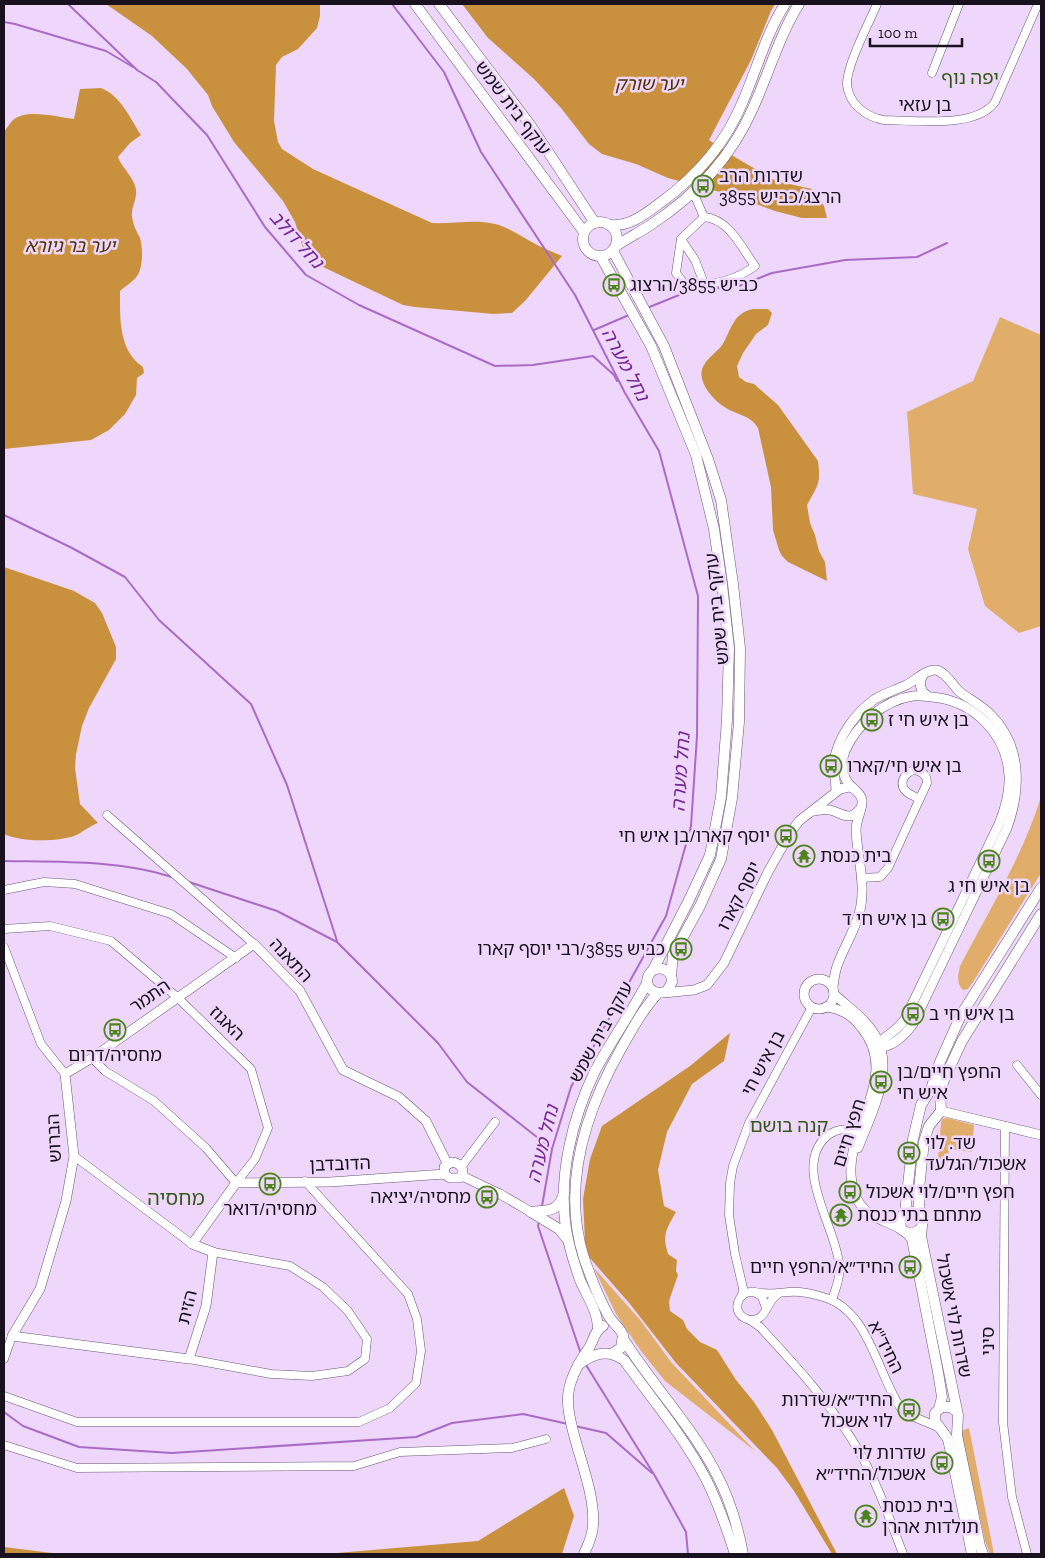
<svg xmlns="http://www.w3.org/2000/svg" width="1045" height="1558" viewBox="0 0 1045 1558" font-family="'Zilla Slab','Noto Sans Hebrew',serif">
<rect width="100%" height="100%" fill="#eed7fa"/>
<g fill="#e0ae6a">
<path d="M1000,317l41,18v291l-22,7 -34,-27 -17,-57 9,-40 -64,-15 -6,-82 66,-31z"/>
<path d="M1041,797v76l-68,109 -5,7 -5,1c-7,-7 -5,-14 -3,-24 29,-55 62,-109 81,-169z"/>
<path d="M947,1118l27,7 -2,27 -23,-3 -1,11h-10l3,-37 1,-4z"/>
<path d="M594,1268l47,53 30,41 84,89 -90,-70 -24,-30 -25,-37z"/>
<path d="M969,1428l25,126h-4l-5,-13 -24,-110z"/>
</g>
<g fill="#c9913d">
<path d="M106,4h214v12l-3,12 -19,21 -16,8 -6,8 -2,56 4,21 4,7 31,20 119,54c21,1 43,-4 63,1 13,3 24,11 35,17 10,6 21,10 32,15l-37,45 -13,12 -18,1 -79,-7 -12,-2 -82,-39 -13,-12 -5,-6 -8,-26 -12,-21 -49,-59 -22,-36 -4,-11 -21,-26 -35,-33z"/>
<path d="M462,4h313l-4,7 -20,49 -42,80 24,16 43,25 36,8 12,17 3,12h-25l-27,-7 -44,-16 -63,-17 -32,-14 -34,-10 -13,-10 -28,-36 -27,-29 -46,-41z"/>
<path d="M101,88c20,8 29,30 40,47l-11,8 -12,14c4,11 14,18 17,29 4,11 -4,20 -3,30 1,9 4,14 8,22 3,9 3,31 -3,38 -4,6 -12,10 -17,15 0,26 -2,59 23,76l1,6 -7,5 -1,17 -11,19 -16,16 -18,10 -87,9v-317c3,-4 6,-9 9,-12 13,-12 45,-3 61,-1l6,-30z"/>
<path d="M753,309h15l4,4 -4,12 -12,9 -13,19 -6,13 2,11 7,5 8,2 24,21 40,56c3,23 0,24 -11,44l3,18 5,12 4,16 6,11 2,19 -39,-19 -6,-6 -3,-6 -6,-20 -2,-43 -13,-59c-8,-14 -23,-13 -35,-22 -11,-7 -28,-27 -19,-41 5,-9 15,-14 20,-23 8,-15 10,-29 29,-33z"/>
<path d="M4,567l70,24 21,12 7,10 14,34v12l-27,49 -7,18 -6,28 -1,14 5,36 18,19c-9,3 -16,10 -24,13 -18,6 -54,6 -70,-2z"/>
<path d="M730,1033l-6,28 -32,23 -25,48 -9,38 6,36 12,6c-10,18 -14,22 -8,42l9,6 -1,11 2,4 -9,26 1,10 13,9 4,9 13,13 17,8 19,30 18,22 18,28 65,124h-5l-38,-63 -17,-23 -101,-105 -46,-59 -41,-47 -4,-15 -2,-43 7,-40 12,-33 88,-60z"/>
<path d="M564,1488l10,28 -12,38h-237l153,-13z"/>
<path d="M4,1547l56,7h-56z"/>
</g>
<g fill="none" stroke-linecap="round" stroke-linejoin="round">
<g stroke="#aa6bc7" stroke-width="2">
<path d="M68,4l69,66 19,12 51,53 58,92 41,48 53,30 136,61 38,-1 60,-9 21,19 3,6"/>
<path d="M392,4l52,68 37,80 94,143 50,98 34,58 39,145 -1,140 -6,90 -25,90 -95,171 -19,62 -10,57"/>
<path d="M4,22l11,2 91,27 27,16"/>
<path d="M647,308l42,-17 50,-5 33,-13 73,-13 72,-3 30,-14"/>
<path d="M594,330l35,-15"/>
<path d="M4,515l68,33 53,29 34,43 92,84 36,81 50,156"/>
<path d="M4,861c56,1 114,-1 168,16"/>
<path d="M189,882l88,29 60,31 101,101 29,39 85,67"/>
<path d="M539,1221l-1,5 43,128"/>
<path d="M586,1365l69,111 31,56 2,22"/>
<path d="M4,1412l19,14 56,21 93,6 244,-16 36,-14 71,-9 45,10"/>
<path d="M575,1426l31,7 46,40"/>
</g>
<g stroke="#6a5674" stroke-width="9">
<g id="minor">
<path d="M877,4c-8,19 -31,62 -30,81 2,19 19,32 37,35 31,0 92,9 111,-18l43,-98"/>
<path d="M932,73l27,-69"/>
<path d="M693,192l11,25"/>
<path d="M704,217c25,2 37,30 51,49 -20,15 -44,20 -70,19l-9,-12 5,-34z"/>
<path d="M681,239l14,21 10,26"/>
<path d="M107,815l147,129"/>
<path d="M861,878l19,-1 8,-9 39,-85c0,-9 -6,-12 -13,-13 -10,3 -17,15 -6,23 3,2 8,4 11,6"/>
<path d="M4,890l40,-8 31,2 96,30 65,44"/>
<path d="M4,929l46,-3 61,15 66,56 74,72 17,59 -13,31 -19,24 -30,-35 -52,-47 -49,-30 -13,-13"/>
<path d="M4,947l37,97 24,30"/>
<path d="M1017,1065l24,30"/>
<path d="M1005,1126l-2,296 9,75 15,57"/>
<path d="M74,1156l118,88"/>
<path d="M461,1167l34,-45"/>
<path d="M755,1292c12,3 22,1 34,0 11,-1 24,2 34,5 47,13 54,78 79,113l12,7 24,10"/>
<path d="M742,1295l1,-7 -8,-34 -6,-39 1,-32 3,-17 16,-43 63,-116"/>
<path d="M832,1300c4,-12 9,-24 7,-37 -4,-37 -47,-97 -12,-127 11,-9 25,-8 37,-2"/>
<path d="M766,1308l-4,-11c-19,-17 -36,15 -15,22 4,2 8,1 12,-1 8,-4 9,-18 19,-24"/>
<path d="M750,1320l10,7c36,39 74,80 100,126 18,32 30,67 43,101"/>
<path d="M4,1359l8,-23"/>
<path d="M189,1359l82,15 41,2 36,-5 17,-12 2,-20 -19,-28 -25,-24 -33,-21 -77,-14"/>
<path d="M4,1396l73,26h282l31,-14 26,-25 5,-32 -4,-32 -9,-25 -103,-113"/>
<path d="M4,1445l73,23 277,-2 46,-14 112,-4 34,-9"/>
</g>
</g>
<g stroke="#6a5674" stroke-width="10">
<g id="tertiary">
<path d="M923,675c-5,9 -3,16 5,21"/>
<path d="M836,791c0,-10 -3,-20 -2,-30 4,-24 21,-48 41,-62 10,-6 21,-9 31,-14 9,-4 20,-16 30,-15 10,2 17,16 25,23 10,7 22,13 30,22 31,31 30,74 16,113l-94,196c-9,12 -22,26 -39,23"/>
<path d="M814,811c5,-1 10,-2 16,-1 12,3 19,12 29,0"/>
<circle cx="819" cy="994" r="15"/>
<path d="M833,987c1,-8 2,-18 6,-26 7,-18 19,-36 22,-56 4,-25 -4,-50 -5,-75 0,-11 7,-21 6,-30 -1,-6 -5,-8 -9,-12 -11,-9 -13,-24 -8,-37 12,-27 39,-51 68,-55 7,-1 13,1 19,1 42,4 75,37 77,79 1,17 -4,33 -10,48l-94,195c-9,14 -21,17 -31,28"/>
<path d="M663,993l31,-3 13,-5 17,-22 44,-91 22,-39 9,-12 41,-32 9,-2 4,1"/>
<path d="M834,994c14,13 31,24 41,41 21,35 -4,79 -17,113"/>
<path d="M826,1007c16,2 25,8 35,20 40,48 -13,96 -10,148 1,10 2,20 9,29 11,16 29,17 44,27"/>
<path d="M941,1111l100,24"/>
<path d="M452,1162c6,1 11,4 11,11l-3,5h-10l-5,-3 -1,-8z"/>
<path d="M445,1174l-115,8 -94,1 -44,61 21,8 -7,54 -17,53 -177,-23 28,-47 26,-88 8,-45 -9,-82 27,-16 162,-114 46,47 43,79 56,27 27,24 21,42"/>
<path d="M462,1176l38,18 31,18"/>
</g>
</g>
<g stroke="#6a5674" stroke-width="11">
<g id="secondary">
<path d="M415,4l169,228"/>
<path d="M439,4l92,122 64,97"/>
<circle cx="600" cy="239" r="17"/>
<path d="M609,225c20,2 35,-10 51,-22 36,-26 66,-60 83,-102 14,-32 23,-67 42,-97"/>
<path d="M616,246c12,-8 24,-14 36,-22 44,-29 80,-68 101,-116 16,-35 26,-72 46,-104"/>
<path d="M613,251l51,95 44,113 13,41 12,84 7,64 -1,74 -7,76 -11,61 -21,47 -27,49 -2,20"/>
<path d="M601,257l50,89 45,109 18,74 8,55 7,64 -2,72 -6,77 -11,58 -21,45 -36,70c-13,11 -2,28 14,21l5,-9c0,-11 -9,-16 -19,-12"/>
<path d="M531,1212l28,17 9,11"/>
<path d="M531,1212c17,-2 27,1 33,-19"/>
<path d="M905,1213l8,-74 8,-34 10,-16 9,-27 21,-47 80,-127"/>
<path d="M919,1215v-26l5,-48 5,-15 12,-15 -1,-20 4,-11 18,-39 79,-127"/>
<path d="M921,1228c-6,7 -13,7 -20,1l-1,-11c6,-8 19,-10 22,2 1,5 -1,11 -1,16l37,179 -1,20 23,111 3,8"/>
<path d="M907,1233l5,6 26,133 4,25 -3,12"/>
<path d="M598,1329c0,-17 -11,-33 -18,-49 -6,-17 -11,-33 -14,-51 -8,-53 6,-110 29,-158 16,-30 36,-58 52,-88"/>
<path d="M624,1340c29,46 68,86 93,135 13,25 21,52 26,79"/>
<path d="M611,1354l10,-6 2,-13c-3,-7 -9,-11 -13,-17 -11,-18 -19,-40 -26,-60 -23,-73 2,-148 38,-211 11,-19 21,-38 36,-54"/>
<path d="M578,1365c15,-11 29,-17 46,-5 28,39 60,77 82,119 12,24 21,50 29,75"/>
<path d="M956,1411l-5,-4h-10l-6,6v8l13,18 24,115"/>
<path d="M584,1554c4,-9 9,-19 9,-29 2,-28 -12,-63 -19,-90 -3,-12 -7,-25 -6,-38 1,-18 11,-35 21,-49 5,-8 5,-17 14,-22"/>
</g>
</g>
<use href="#minor" stroke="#fff" stroke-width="8"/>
<use href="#tertiary" stroke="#fff" stroke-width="9"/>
<use href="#secondary" stroke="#fff" stroke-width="10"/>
</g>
<defs>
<g id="bus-ring" transform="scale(1.125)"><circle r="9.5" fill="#eed7fa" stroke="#4b841e" stroke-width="1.5"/><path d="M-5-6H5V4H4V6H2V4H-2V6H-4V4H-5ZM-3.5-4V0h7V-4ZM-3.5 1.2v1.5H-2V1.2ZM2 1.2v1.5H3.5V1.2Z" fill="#4b841e"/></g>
<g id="temple-ring" transform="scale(1.125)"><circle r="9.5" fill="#eed7fa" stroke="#4b841e" stroke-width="1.5"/><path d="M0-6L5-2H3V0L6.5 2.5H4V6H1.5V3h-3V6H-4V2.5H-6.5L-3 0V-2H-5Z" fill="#4b841e"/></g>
</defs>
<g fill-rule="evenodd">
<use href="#bus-ring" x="703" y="186"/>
<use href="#bus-ring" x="614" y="285"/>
<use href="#bus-ring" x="872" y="720"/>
<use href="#bus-ring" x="831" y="766"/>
<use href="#bus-ring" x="786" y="836"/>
<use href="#temple-ring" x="804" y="856"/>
<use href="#bus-ring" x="989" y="861"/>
<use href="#bus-ring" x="943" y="919"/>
<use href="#bus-ring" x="681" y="949"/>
<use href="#bus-ring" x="913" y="1014"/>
<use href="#bus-ring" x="115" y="1030"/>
<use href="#bus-ring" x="881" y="1082"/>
<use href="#bus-ring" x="909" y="1153"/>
<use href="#bus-ring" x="270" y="1184"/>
<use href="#bus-ring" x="850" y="1192"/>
<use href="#bus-ring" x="487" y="1197"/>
<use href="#temple-ring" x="841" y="1215"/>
<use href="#bus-ring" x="910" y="1267"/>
<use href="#bus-ring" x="909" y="1410"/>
<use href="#bus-ring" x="942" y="1463"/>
<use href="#temple-ring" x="866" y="1516"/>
</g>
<g text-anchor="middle" stroke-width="5" stroke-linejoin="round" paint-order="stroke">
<g font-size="18" font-style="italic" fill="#4e3200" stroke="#eed7fa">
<text x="649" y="90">יער שורק</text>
<text x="70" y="252">יער בר גיורא</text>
</g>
<g font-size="18" fill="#1a111e" stroke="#eed7fa">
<text x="925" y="111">בן עזאי</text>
<text transform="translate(513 108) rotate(53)" y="6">עוקף בית שמש</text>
<text transform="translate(717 609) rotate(-96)" y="6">עוקף בית שמש</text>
<text transform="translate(739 896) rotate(-63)" y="6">יוסף קארו</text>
<text transform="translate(291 960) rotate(47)" y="6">התאנה</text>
<text transform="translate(150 996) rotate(-35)" y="6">התמר</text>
<text transform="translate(227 1023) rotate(44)" y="6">האגוז</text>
<text transform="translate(601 1032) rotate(-61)" y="6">עוקף בית שמש</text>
<text transform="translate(763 1063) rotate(-62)" y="6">בן איש חי</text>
<text transform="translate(849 1133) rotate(-72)" y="6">חפץ חיים</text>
<text transform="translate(54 1138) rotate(-93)" y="6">הברוש</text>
<text transform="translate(340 1164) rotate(-2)" y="6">הדובדבן</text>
<text transform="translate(187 1307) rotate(-76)" y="6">הזית</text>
<text transform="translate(954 1316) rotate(79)" y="6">שדרות לוי אשכול</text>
<text transform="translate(988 1341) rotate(-90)" y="6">סיני</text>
<text transform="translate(886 1347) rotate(63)" y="6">החיד"א</text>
</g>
<g font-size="18" fill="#1a111e" stroke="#eed7fa" text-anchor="start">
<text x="719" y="182">שדרות הרב<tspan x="719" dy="21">הרצג/כביש 3855</tspan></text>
<text x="630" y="291">כביש 3855/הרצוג</text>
<text x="888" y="726">בן איש חי ז</text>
<text x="847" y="772">בן איש חי/קארו</text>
<text x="770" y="842" text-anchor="end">יוסף קארו/בן איש חי</text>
<text x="820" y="862">בית כנסת</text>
<text x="989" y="892" text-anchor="middle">בן איש חי ג</text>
<text x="927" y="925" text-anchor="end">בן איש חי ד</text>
<text x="665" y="955" text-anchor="end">כביש 3855/רבי יוסף קארו</text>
<text x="929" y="1020">בן איש חי ב</text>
<text x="115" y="1061" text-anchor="middle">מחסיה/דרום</text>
<text x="897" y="1078">החפץ חיים/בן<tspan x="897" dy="21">איש חי</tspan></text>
<text x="925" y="1149">שד. לוי<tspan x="925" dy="21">אשכול/הגלעד</tspan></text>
<text x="866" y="1198">חפץ חיים/לוי אשכול</text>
<text x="471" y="1203" text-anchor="end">מחסיה/יציאה</text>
<text x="270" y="1215" text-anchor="middle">מחסיה/דואר</text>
<text x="857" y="1221">מתחם בתי כנסת</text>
<text x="894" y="1273" text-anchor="end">החיד״א/החפץ חיים</text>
<text x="893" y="1406" text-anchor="end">החיד״א/שדרות<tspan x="893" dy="21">לוי אשכול</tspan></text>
<text x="926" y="1459" text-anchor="end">שדרות לוי<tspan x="926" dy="21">אשכול/החיד״א</tspan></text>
<text x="882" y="1512">בית כנסת<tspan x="882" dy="21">תולדות אהרן</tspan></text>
</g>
<g font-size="19" fill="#345819" stroke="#eed7fa">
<text x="970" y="84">יפה נוף</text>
<text x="789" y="1132">קנה בושם</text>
</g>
<g font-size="19" font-style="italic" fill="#762596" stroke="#eed7fa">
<text transform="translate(297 239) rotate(48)" y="7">נחל דולב</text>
<text transform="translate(626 364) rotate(62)" y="7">נחל מערה</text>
<text transform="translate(680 772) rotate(-86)" y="7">נחל מערה</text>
<text transform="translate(542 1144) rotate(-76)" y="7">נחל מערה</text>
</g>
<g font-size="20" fill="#345819" stroke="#eed7fa">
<text x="176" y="1205">מחסיה</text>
</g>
</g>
<rect width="1045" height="1558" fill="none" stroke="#1a111e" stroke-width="10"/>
<path d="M870 38v8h92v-8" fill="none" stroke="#1a111e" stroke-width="2.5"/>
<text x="878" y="38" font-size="15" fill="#1a111e" stroke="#eed7fa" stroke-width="4" paint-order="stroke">100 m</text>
</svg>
